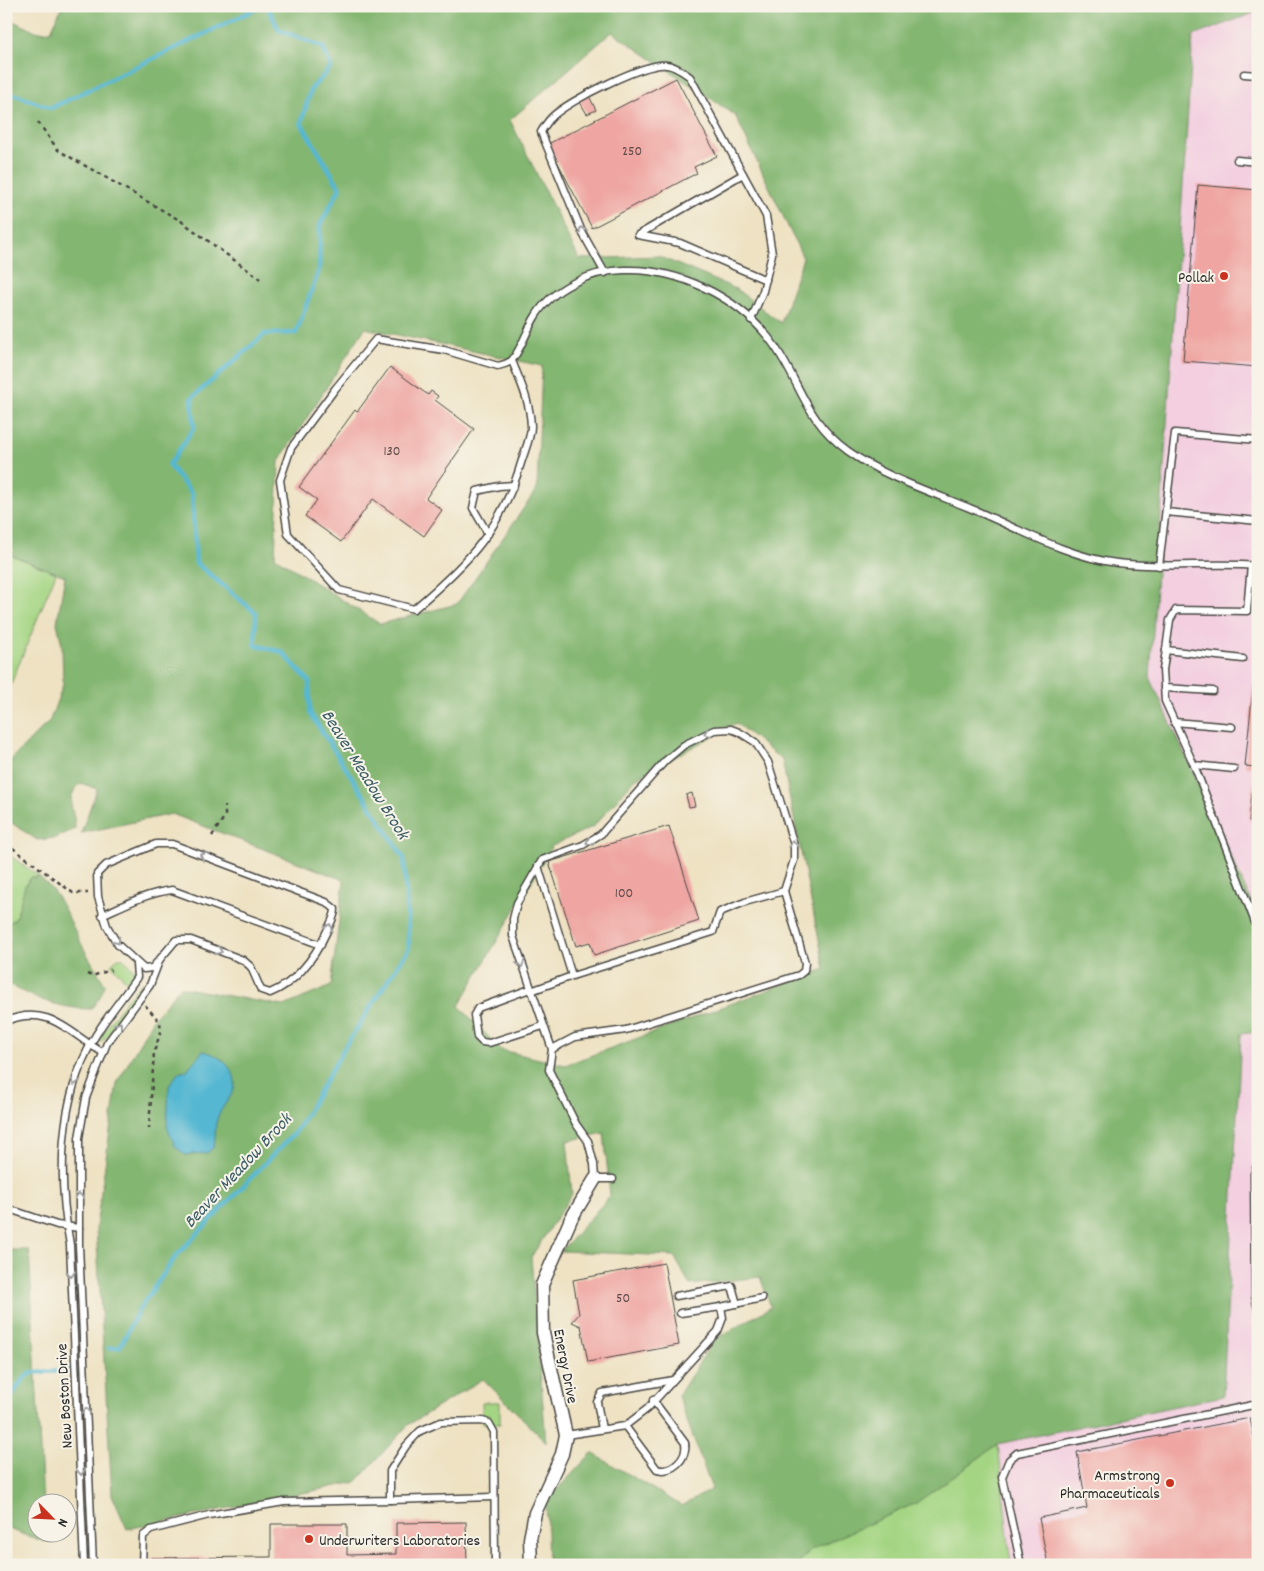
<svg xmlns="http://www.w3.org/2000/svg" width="1264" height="1571" viewBox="0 0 1264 1571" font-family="Dekko,sans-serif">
<rect width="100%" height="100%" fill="#f7f3e8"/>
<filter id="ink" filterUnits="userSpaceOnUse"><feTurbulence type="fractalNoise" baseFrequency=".02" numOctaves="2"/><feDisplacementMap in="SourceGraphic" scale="10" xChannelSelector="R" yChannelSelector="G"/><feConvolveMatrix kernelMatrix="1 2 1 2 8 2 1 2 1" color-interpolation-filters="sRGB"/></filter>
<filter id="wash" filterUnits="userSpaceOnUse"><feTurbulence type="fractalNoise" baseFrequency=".0096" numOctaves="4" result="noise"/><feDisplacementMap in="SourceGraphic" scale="20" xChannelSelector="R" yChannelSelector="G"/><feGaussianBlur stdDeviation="1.12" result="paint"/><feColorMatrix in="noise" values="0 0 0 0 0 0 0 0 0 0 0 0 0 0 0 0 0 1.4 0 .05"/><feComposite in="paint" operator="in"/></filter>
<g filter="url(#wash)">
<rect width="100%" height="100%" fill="#eee2c3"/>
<g fill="#f3cfe0">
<path d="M1258,10v907l-108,-240 43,-642z"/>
<path d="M1258,1032v533h-247l-13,-121 225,-48 18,-363z"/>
</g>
<g fill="#a4d583" stroke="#688057">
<path d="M6,553l50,20 -50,123z"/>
<path d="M6,853l34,24h-9l-6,9 -9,32 -10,7z"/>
<path d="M118,958h4l12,11v6l-7,7 -16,-18z"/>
<path d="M143,981v5l-38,53 -5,3 -1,-3 26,-38z"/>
<path d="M482,1402h18v22h-17z"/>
<path d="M998,1444l13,121h-214l13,-15 106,-47z"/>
</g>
<g fill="#83b671" stroke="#57704e" fill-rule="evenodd">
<path d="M62,6h1196l-2,6 -63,24 -43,641 108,240v115l-17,2 -18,362 -225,48 -82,59 -106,47 -13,15h-249l-2,-64 46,-48 90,53 30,-17 -34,-93 36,-56 57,-33 -11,-30 -70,8 -16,-29 -113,-5 49,-55 -6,-63 -37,8 5,53 -41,63 15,185 -63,-63 -75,46 -52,57 -229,47 -15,-34 -16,-268 21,-144 36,-64 27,-32 104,19 47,-20 13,-106 -172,-66 -91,19 16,-44 -16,-6c-18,16 -6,26 -6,46l-20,9 -18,2 -31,-21v-54l44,-45 13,-35 -1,-40 -5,-22 8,-47 -59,-23v-535l32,14 13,-1zM612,32l123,83 68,143 -22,65 -45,-34 -78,-33 -79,3 -69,-139zM365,328l177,38 -5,123 -80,115 -77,20 -105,-67 4,-96zM736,723l46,37 43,209 -260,96 -64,-15 -42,-44 93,-160 42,-20 41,-47z"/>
<path d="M31,877h9c19,18 24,31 35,54 8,18 20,36 30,54l-5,12 -9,12c-29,0 -61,-11 -85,-27v-57l10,-7 9,-32z"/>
<path d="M6,1250h23l14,253 -5,1v30h6l1,8 -39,-14z"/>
</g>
<path fill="#54b7d2" stroke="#40717e" d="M203,1051c15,2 37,20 31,38 -4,11 -14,19 -17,31 -3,8 -1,18 -3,27l-7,6 -22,2 -10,-9 -8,-19 2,-41 9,-13 8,-2z"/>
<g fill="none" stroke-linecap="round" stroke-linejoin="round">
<g stroke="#54b7d2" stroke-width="4.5">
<path d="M6,100l7,-6 38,14 211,-102"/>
<path d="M109,1348l11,-1 18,-36 38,-55 121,-126 49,-85 63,-97 -5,-90 -94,-145 -1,-32 -27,-29 -27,-7 1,-32 -60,-50 -4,-69 -23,-29 25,-37 -2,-30 73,-64 31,-1 23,-63 1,-45 20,-37 -39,-65 10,-34 20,-22 -8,-20 -44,-17 -12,-24"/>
<path d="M6,1405c8,-9 12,-24 22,-30 12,-7 28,0 40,-6"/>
</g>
</g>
<g id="blocks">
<g fill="#efa6a2">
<path d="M676,78l41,78 -23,11 3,6 -105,55 -44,-84z"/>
<path d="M588,94l8,16 -9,4 -9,-15z"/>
<path d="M1198,185l60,5v177l-75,-6z"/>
<path d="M390,367l38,28 3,-4 7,5 -3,4 39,29 -48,69 16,12 -18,26 -51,-37 -32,43 -36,-26 12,-16 -18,-13 56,-77 2,2z"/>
<path d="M1256,392h2v26l-4,-1z"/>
<path d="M1256,659h2v162h-9l6,-54 -10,-1z"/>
<path d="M692,793l3,13 -6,1 -3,-12z"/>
<path d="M669,826l30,95 -105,34 -4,-13 -14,4 -27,-84z"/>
<path d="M664,1263l15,82 -91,17 -7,-36 -9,-4 7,-8 -6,-34z"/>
<path d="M1250,1418l8,40v107h-210l-9,-47 48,-10 -10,-56z"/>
<path d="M466,1522l1,43h-316v-7l120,-1v-33h76v31l49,-1v-31z"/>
</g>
</g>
</g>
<g filter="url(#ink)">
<use href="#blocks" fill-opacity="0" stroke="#484642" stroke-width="1"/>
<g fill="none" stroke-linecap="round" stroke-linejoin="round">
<g stroke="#484642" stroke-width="9">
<g id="service">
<path d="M1244,74l14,1"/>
<path d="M1237,160l21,2"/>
<path d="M743,174l-105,61 42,8 86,37"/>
<path d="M605,273l-23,-41 -41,-100c3,-5 7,-11 11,-15 16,-16 93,-55 115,-52 9,1 16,7 23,12l76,139 6,38 -9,37 -12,29"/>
<path d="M512,361c9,22 18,41 19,65 0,11 -6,24 -9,34 -20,69 -54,103 -108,149l-75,-19 -51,-56 -8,-54 11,-32 44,-59 41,-50 68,11 54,16c4,-1 10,-3 13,-5 8,-7 17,-33 24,-44 17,-29 55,-46 89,-47 53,-2 111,26 144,67 32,40 34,81 80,114 36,26 83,41 124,58 45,19 96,48 145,54 46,6 94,-1 141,3"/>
<path d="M1166,512l92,9"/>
<path d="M488,534l-15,-26 4,-17 22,-5 15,-1"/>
<path d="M1159,566l16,-133 83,7"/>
<path d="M1166,650l-3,20 2,31 29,64 40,4"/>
<path d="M1243,659l-77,-9 4,-30 6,-10 71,1 4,-46"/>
<path d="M1164,688l49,3"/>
<path d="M1174,722l58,5"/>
<path d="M1194,765l64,165"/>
<path d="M102,915c22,-10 45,-22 70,-25l149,55"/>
<path d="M572,976l141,-44 7,-20 25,-10 39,-11"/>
<path d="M530,989l-52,19 -4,7 3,22 5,5 7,1 54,-17"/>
<path d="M531,991l41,-15 -34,-110"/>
<path d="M6,1021c43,-18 64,13 96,31"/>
<path d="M552,1049l23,-12 51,-7 173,-55 5,-4 1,-8 -21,-72 10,-31v-15l-26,-83 -13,-20 -16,-10 -8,-3 -17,1 -30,15 -19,16 -64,73 -18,11 -41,15 -25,43 -4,16v17l39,113 -3,21 27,54 12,17 6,23 1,15h18"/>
<path d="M1258,1162l-4,12 1,122 3,14"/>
<path d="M6,1208l51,17 22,3"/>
<path d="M676,1296l56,-10 5,18"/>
<path d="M680,1313l41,-6"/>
<path d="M625,1426l32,43c15,5 31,-11 28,-26l-32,-43"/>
<path d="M602,1429l-5,-27 5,-9 71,-13"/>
<path d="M566,1435l59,-9 22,-17 71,-78 5,-13 -2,-11 41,-9"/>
<path d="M390,1500l104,-3"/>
<path d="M84,1565l-14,-320c-12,-67 -12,-144 23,-205 12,-22 30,-42 44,-63l-1,-13"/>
<path d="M93,1565l-14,-320v-107l7,-40 21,-55 43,-58 10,-26 16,-19h15l52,20 8,7 10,23 9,3c27,-11 45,-36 57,-62 3,-7 8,-14 8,-22l-9,-7 -154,-58h-16l-50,21 -9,9 1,23 9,29 11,19 26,24 8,-1 8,-9"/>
<path d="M142,1565l1,-29 8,-6 58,-15 75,-13 106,-2v-29l16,-25 14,-15 21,-9 41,-1 7,2 5,9 1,133"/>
<path d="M1021,1565l-19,-88 7,-17 8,-7 241,-49"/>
</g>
</g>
<g stroke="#484642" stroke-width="15">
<path id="minor" d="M531,1565l-1,-26 5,-26 27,-59 4,-19 -23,-102 -1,-48 29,-66 24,-40"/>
</g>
<g stroke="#484642" stroke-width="2.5" stroke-dasharray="4 4" stroke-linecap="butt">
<path d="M38,122l20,28 123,71 79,58"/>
<path d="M212,836l13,-20v-10"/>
<path d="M6,843l67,50h15"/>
<path d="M87,974l5,2 19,-6"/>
<path d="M145,1005l15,17 1,9 -7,21 -5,76"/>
</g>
<use href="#service" stroke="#fff" stroke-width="6"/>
<use href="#minor" stroke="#fff" stroke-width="12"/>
</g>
<defs><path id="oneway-chevron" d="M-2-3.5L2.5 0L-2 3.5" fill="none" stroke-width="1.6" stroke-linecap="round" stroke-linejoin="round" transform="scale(1.25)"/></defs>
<g stroke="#a0a0a0">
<use href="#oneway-chevron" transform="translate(582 230) rotate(-116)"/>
<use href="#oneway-chevron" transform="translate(707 733) rotate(157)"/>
<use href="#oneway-chevron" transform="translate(589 842) rotate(152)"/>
<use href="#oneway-chevron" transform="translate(793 844) rotate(-103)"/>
<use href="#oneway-chevron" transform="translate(203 856) rotate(-159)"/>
<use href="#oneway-chevron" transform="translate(329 927) rotate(-66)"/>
<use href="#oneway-chevron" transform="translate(117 941) rotate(55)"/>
<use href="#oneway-chevron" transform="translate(219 951) rotate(21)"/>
<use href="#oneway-chevron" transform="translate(521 964) rotate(72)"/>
<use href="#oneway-chevron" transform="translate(119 1025) rotate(-55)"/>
<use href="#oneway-chevron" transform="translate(75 1082) rotate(107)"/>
<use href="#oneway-chevron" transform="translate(79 1196) rotate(-93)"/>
<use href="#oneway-chevron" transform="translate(71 1274) rotate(87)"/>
<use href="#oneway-chevron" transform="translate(86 1411) rotate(-92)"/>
<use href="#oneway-chevron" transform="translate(81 1472) rotate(87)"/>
</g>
</g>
<g fill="#c8321e" stroke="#f7f3e8" stroke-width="2">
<circle cx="1224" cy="276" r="5"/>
<circle cx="1170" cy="1483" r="5"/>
<circle cx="309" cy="1539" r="5"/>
</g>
<g text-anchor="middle" stroke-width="4" stroke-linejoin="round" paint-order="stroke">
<g font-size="14" fill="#5c4a49">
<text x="632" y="155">250</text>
<text x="392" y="455">130</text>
<text x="624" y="897">100</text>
<text x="623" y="1302">50</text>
</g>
<g font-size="16" fill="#2b2b2b" stroke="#f7f3e8" text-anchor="end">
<text x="1214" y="282">Pollak</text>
<text x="1160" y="1480">Armstrong<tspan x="1160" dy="18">Pharmaceuticals</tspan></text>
<text x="319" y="1545" text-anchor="start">Underwriters Laboratories</text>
</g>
<g font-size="16" fill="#2b2b2b" stroke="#f7f3e8">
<text transform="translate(567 1366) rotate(79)" y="6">Energy Drive</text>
<text transform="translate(63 1396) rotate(-93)" y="6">New Boston Drive</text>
</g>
<g font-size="18" font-style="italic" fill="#395c65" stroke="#f7f3e8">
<text transform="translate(366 774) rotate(58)" y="6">Beaver Meadow Brook</text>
<text transform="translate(237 1170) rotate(-47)" y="6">Beaver Meadow Brook</text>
</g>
</g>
<rect width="1264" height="1571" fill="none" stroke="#f7f3e8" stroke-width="25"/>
<g transform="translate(52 1518) rotate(114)"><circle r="24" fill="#f7f3e8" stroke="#a5a39c"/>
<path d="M0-4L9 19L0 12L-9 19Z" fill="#c8321e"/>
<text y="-8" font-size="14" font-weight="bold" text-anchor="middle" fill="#2b2b2b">N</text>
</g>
</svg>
